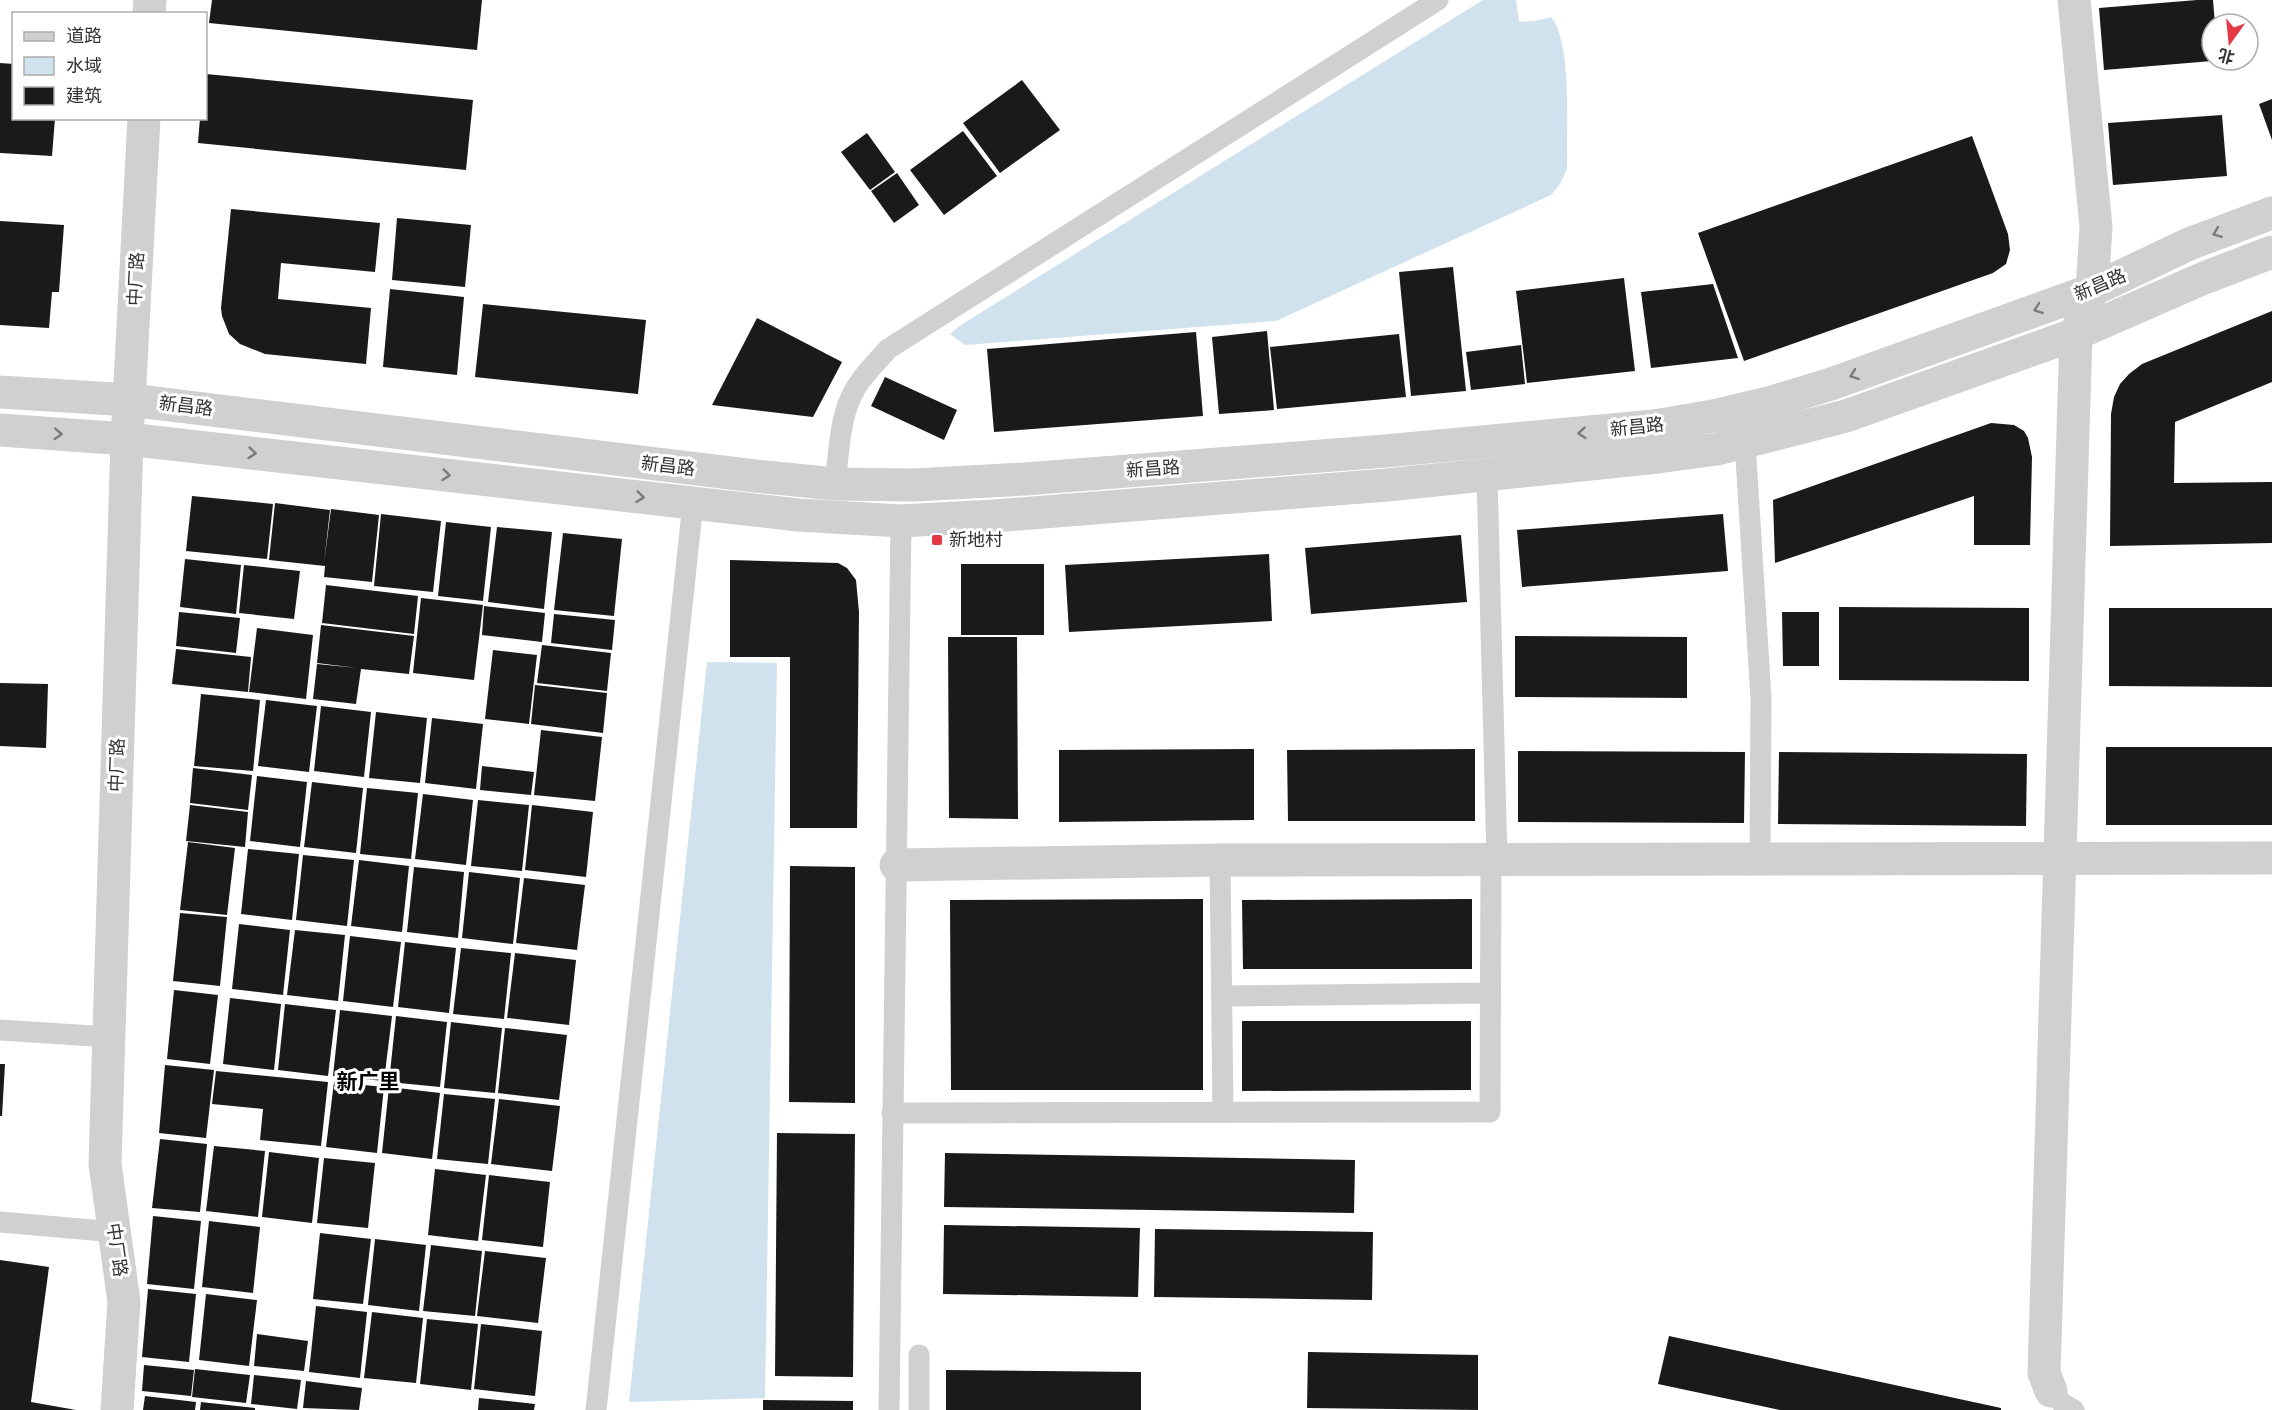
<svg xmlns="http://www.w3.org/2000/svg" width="2272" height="1410" viewBox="0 0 2272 1410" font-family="Commissioner,'Noto Sans SC',sans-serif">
<rect width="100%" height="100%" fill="#fff"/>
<g fill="#cfe2ee">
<path d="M1483,0h33l3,22 16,-1 16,-4c22,26 15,116 16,152l-7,15 -9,11 -275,126 -311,24 -15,-11 11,-9z"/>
<path d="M707,662l70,1 -12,735 -136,4z"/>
</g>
<g fill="#1a1a1a">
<path d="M212,0h270l-5,50 -268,-27z"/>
<path d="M2197,0h16l2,24h-3v37l-108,9 -5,-62z"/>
<path d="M0,63l14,1v54h41l-3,38 -52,-3z"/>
<path d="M206,74l267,26 -7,70 -268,-27 2,-25h6z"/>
<path d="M1022,80l38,50 -60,43 -37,-50z"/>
<path d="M2272,99v41l-13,-36z"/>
<path d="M2222,115l5,61 -114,9 -5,-62z"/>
<path d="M963,131l34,45 -53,39 -34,-45z"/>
<path d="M867,133l28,39 -25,18 -29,-38z"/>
<path d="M1972,136l36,98 2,16 -4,14 -13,9 -249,88 -46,-128z"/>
<path d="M897,173l22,32 -25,18 -23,-32z"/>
<path d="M231,209l149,14 -5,49 -94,-9 -3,36 93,9 -5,56 -101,-10 -25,-10 -11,-10 -7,-18 -1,-8z"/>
<path d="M397,218l74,7 -6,62 -73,-7z"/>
<path d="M0,221l64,4 -5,67h-7l-3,36 -49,-3z"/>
<path d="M1453,267l13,124 -55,5 -12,-124z"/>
<path d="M1624,278l11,93 -108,12 -11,-92z"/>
<path d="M1713,284l25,74 -87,10 -10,-76z"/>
<path d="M390,289l74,8 -7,78 -74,-8z"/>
<path d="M483,304l163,16 -8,74 -163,-17z"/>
<path d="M2272,311v71l-97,40 -1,61 98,-1v61l-162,3 1,-132 3,-17 6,-13 9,-10 13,-10z"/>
<path d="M757,318l85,44 -29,55 -101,-12z"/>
<path d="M1267,331l7,79 -55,4 -7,-77z"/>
<path d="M1196,332l7,84 -209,16 -7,-83z"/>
<path d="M1399,334l7,63 -129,12 -7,-62z"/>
<path d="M1521,345l4,39 -54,6 -5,-38z"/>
<path d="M885,377l72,33 -13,30 -73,-34z"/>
<path d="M1991,423l23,2 10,6 4,7 4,19 -2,88h-56v-49l-199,67 -2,-63z"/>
<path d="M192,496l81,8 -6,55 -81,-8z"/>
<path d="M275,503l55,7 -6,53 7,-54 48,6 -7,67 -48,-5 1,-11 -56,-6z"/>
<path d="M381,514l60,7 -8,71 -59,-6z"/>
<path d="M1723,514l5,57 -206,16 -5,-57z"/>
<path d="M446,522l45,5 -8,74 -45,-5z"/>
<path d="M497,527l55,5 -8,77 -56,-7z"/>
<path d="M563,533l59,6 -8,77 -60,-6z"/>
<path d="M1461,535l6,67 -156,12 -6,-66z"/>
<path d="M1269,554l3,67 -203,11 -4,-67z"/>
<path d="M185,559l56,6 -5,49 -56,-7z"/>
<path d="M730,560l108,3 9,5 9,12 3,32 -2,216h-67v-171h-60z"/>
<rect x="961" y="564" width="83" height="71"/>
<path d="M244,565l56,6 -6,48 -55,-6z"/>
<path d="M326,585l92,11 -4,38 -92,-11z"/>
<path d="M421,598l62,7 -9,75 -61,-7z"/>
<path d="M484,606l61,7 -3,29 -60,-7z"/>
<path d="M1839,607l190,1v73l-190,-1z"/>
<path d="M2109,608h163v79l-163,-1z"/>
<path d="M179,612l61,6 -4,35 -60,-7z"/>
<path d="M1782,612h37v54h-36z"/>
<path d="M554,614l61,6 -3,30 -61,-7z"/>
<path d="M321,625l93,11 -5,38 -48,-5 -5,35 -43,-5 4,-35 40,4 -40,-5z"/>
<path d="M257,628l56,7 -7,64 -57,-7z"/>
<path d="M1515,636l172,1v61l-172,-1z"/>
<path d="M948,637h69l1,182 -69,-1z"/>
<path d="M542,645l69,8 -4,38 -70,-8z"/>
<path d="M176,649l75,8 -3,35 -76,-8z"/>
<path d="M493,650l44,5 -8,69 -44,-5z"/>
<path d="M0,683l48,1 -2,64 -46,-2z"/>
<path d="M535,685l72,8 -4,40 -72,-9z"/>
<path d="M201,694l59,6 -7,71 -59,-5z"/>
<path d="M266,700l51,6 -8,66 -51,-6z"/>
<path d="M321,706l50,6 -7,65 -50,-6z"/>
<path d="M376,712l51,6 -7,65 -51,-5z"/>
<path d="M432,718l51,6 -7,65 -51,-6z"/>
<path d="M541,730l61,7 -7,64 -61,-6z"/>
<rect x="2106" y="747" width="166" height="78"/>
<path d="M1254,749v71l-195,2v-72z"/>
<path d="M1475,749v72h-187l-1,-71z"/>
<path d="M1518,751l227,1 -1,71 -226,-1z"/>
<path d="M1779,752l248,2 -1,72 -248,-2z"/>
<path d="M482,766l52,6 -3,23 -51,-5z"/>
<path d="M193,768l59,7 -4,35 -58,-7z"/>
<path d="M257,776l50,6 -7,65 -50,-6z"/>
<path d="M312,782l51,6 -7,65 -52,-6z"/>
<path d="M367,788l51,5 -7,66 -51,-5z"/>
<path d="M423,794l50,6 -7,65 -51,-6z"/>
<path d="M478,800l51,5 -7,66 -51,-5z"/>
<path d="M190,805l58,7 -3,35 -59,-6z"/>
<path d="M532,805l61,7 -7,65 -61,-7z"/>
<path d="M188,842l47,6 -8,67 -47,-5z"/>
<path d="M248,849l51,5 -7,66 -51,-6z"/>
<path d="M303,855l51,5 -7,66 -51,-6z"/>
<path d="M359,860l50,6 -7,66 -51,-6z"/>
<path d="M790,866l65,1v236l-66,-1z"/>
<path d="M414,867l50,5 -6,66 -51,-6z"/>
<path d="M469,872l51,6 -7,66 -51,-6z"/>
<path d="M524,878l61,7 -8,65 -61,-7z"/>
<path d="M1203,899v191h-252l-1,-190z"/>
<path d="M1472,899v70h-229l-1,-69z"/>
<path d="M180,913l47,4 -7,69 -47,-5z"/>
<path d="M239,924l51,6 -7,65 -51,-6z"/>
<path d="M295,930l50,5 -7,66 -51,-6z"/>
<path d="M350,936l51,6 -8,65 -50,-6z"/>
<path d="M405,942l51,6 -7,65 -51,-6z"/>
<path d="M461,948l50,5 -7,66 -51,-5z"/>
<path d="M515,953l61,7 -7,65 -62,-7z"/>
<path d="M174,990l44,5 -8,69 -43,-5z"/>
<path d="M230,998l51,6 -7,66 -51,-6z"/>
<path d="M285,1004l51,6 -8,66 -50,-6z"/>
<path d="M340,1010l52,6 -8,65 -51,-5z"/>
<path d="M396,1016l51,6 -7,65 -51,-5z"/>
<path d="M1242,1021h229v69l-229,1z"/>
<path d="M451,1022l51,6 -7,65 -51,-5z"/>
<path d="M505,1028l62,7 -8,65 -61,-7z"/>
<path d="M0,1064h5l-3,52h-2z"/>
<path d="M165,1065l49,5 -8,68 -47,-5z"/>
<path d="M216,1071l112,11 -7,64 -61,-6 3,-31 -51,-5z"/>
<path d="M334,1082l50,5 -7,66 -51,-6z"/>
<path d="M389,1087l51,6 -8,66 -50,-6z"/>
<path d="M444,1094l51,5 -7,65 -51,-5z"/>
<path d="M499,1099l61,7 -8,65 -61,-7z"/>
<path d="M777,1133l78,1 -2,243 -78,-1z"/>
<path d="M160,1139l47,5 -7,68 -48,-4z"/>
<path d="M214,1146l51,5 -7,66 -52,-6z"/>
<path d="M269,1152l50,6 -7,65 -50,-6z"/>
<path d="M945,1153l410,7 -1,53 -410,-6z"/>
<path d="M324,1158l51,5 -7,65 -51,-5z"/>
<path d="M435,1169l51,6 -8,66 -50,-6z"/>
<path d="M489,1175l61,7 -7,65 -61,-7z"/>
<path d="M153,1216l48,5 -7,68 -47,-5z"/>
<path d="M209,1221l51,6 -7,66 -51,-6z"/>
<path d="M944,1225l196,3 -2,69 -195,-3z"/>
<path d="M1155,1229l218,3 -1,68 -218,-3z"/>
<path d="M320,1233l51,6 -8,65 -50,-5z"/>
<path d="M375,1239l51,6 -7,66 -51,-6z"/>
<path d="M431,1245l51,6 -7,65 -52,-5z"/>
<path d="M485,1251l61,7 -8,65 -61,-7z"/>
<path d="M0,1260l49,7 -18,135 45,8h-76z"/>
<path d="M148,1289l48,5 -7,68 -47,-5z"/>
<path d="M206,1294l51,6 -8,66 -50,-6z"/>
<path d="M316,1306l51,6 -7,66 -51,-6z"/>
<path d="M372,1312l51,6 -7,65 -52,-5z"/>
<path d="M427,1319l51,5 -7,66 -51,-6z"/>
<path d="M481,1324l61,7 -7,65 -61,-7z"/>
<path d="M257,1334l51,7 -4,30 -50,-5z"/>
<path d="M1669,1336l332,72v2h-221l-122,-26z"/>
<path d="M1308,1352l170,3v55l-171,-2z"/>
<path d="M144,1365l50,5 -3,26 -49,-5z"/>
<path d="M195,1369l55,6 -4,28 -54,-6z"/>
<path d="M946,1370l195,2v38h-195z"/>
<path d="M254,1375l47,5 -4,29 -46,-5z"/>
<path d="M306,1381l56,7 -3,22 -56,-2z"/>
<path d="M145,1396l51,6 -1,8h-52z"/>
<path d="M479,1398l56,6 -1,6h-56z"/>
<path d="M763,1400l90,1v9h-90z"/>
<path d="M201,1402l54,6v2h-55z"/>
</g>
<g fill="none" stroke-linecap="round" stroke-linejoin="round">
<g stroke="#d0d0d0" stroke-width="21">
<path d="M1745,442l16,256 -1,162"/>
<path d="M1487,475l10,385"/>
<path d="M835,484c4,-29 4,-61 16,-87 8,-18 24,-33 37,-48l550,-349"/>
<path d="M1220,860l3,252"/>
<path d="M1222,996l268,-3"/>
<path d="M0,1030l109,7"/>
<path d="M892,1113l598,-1 1,-252"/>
<path d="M0,1222l115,10"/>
<path d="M919,1355v55"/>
<path d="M2051,1391l12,13 11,6"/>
<path d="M596,1410l97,-907"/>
<path d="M889,1410l12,-889"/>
</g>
<g stroke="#d0d0d0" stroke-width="33">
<path d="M896,865l324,-5 1052,-2"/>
<path d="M2051,1391l-7,-18 32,-1039 16,-44 4,-63 -22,-227"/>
</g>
<g stroke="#d0d0d0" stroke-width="33">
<path d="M149,14l1,-14"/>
<path d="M0,392l130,8 625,76 80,8 80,1 110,-6 360,-28 269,-25 59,-10 59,-14 59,-18 261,-94 97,-46 83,-31"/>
<path d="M0,430l127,9 671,76 103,6 92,-5 394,-31 271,-28 59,-8 129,-33 230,-82 128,-56 68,-26"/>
<path d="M117,1410l7,-108 -19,-138 22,-725 17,-321"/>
</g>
</g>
<defs><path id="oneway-chevron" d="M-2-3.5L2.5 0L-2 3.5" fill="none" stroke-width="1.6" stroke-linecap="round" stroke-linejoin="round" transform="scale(1.5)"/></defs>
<g stroke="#7a7a7a">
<use href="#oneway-chevron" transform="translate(2217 233) rotate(159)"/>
<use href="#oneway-chevron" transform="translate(2038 309) rotate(160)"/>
<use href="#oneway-chevron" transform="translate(1854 375) rotate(160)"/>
<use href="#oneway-chevron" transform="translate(1582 433) rotate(175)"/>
<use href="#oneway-chevron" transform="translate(58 434) rotate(4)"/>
<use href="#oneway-chevron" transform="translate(252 453) rotate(6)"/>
<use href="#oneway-chevron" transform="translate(446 475) rotate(6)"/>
<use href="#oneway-chevron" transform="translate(640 497) rotate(6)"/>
</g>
<rect fill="#e63946" stroke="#fff" stroke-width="2" x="931" y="534" width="12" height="12" rx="3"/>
<g text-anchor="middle" stroke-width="6" stroke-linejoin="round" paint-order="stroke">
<g font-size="18" fill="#333" stroke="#fff">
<text transform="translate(136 279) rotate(-87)" y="6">中厂路</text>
<text transform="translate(2100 285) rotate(-23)" y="6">新昌路</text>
<text transform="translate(186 406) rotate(7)" y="6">新昌路</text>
<text transform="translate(1637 427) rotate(-6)" y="6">新昌路</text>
<text transform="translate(668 466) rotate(7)" y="6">新昌路</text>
<text transform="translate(1153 469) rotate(-4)" y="6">新昌路</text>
<text transform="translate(117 765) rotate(-88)" y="6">中厂路</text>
<text transform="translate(117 1250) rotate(82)" y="6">中厂路</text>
</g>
<g font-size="18" fill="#333" stroke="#fff" text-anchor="start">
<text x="949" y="546">新地村</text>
</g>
<g font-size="21" font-weight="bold" fill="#000" stroke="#fff">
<text x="368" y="1089">新广里</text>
</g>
</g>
<rect x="12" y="12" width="195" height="108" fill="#ffffff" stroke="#adadad" stroke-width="1.5"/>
<rect x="24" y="32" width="30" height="9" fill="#d0d0d0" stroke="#adadad" stroke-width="1.5"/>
<text x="66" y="42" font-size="18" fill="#333333">道路</text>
<rect x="24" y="57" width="30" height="18" fill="#cfe2ee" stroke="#adadad" stroke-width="1.5"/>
<text x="66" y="72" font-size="18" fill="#333333">水域</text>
<rect x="24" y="87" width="30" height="18" fill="#1a1a1a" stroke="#adadad" stroke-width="1.5"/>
<text x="66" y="102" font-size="18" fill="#333333">建筑</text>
<g transform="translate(2230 42) rotate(195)"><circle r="28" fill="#ffffff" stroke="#adadad" stroke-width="1.5"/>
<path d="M0-4.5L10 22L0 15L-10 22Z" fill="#e63946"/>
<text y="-9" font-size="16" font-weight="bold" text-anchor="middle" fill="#333333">北</text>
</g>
</svg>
